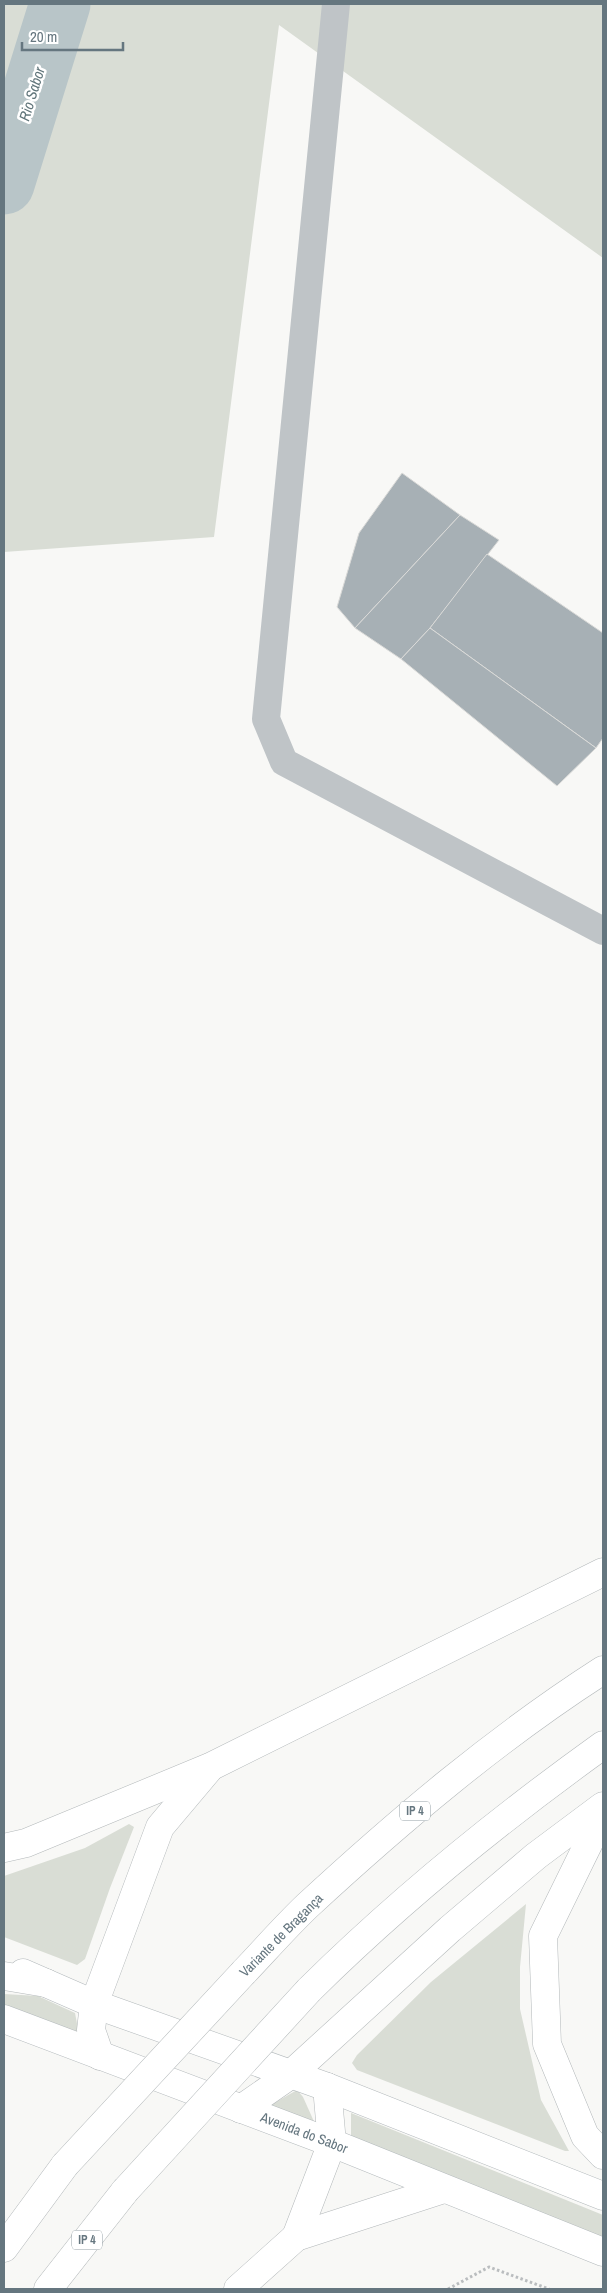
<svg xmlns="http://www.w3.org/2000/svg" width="607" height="2293" viewBox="0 0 607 2293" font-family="'Archivo Narrow',sans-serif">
<rect width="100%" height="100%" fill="#f8f8f6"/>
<g fill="#d9ddd5">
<path d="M4,4h599v254l-324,-233 -65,512 -210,15z"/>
<path d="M129,1824l5,3 -24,61 -25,71 -8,6 -73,-28v-61l81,-28z"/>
<path d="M526,1904l-6,63v42l21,91 28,51h-4l-208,-81 -5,-7 5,-8 74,-73z"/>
<path d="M4,1994l34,2 37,17 4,21 -75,-26z"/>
<path d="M297,2090l6,7 13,29 -54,-20 14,-4z"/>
<path d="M351,2113l252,102v24l-252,-98z"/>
</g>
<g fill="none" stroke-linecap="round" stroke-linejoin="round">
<path stroke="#b8c5c8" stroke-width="61" d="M4,184l56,-180"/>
</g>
<g fill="#a7b0b5" stroke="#dadad8">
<path d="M402,473l58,42 -105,113 -18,-21 22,-74z"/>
<path d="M460,515l39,25 -69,88 -29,31 -46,-31z"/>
<path d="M487,554l116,79v105l-7,10 -166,-120z"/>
<path d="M430,628l166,120 -39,38 -156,-127z"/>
</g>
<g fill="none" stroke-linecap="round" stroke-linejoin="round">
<g stroke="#b3b9bc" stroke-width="29">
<g id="major">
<path d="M23,1973l71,31 233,83 276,109"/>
<path id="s1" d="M4,2019l328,124 271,109"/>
</g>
</g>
<g stroke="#b3b8ba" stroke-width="29">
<g id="highway">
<path d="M603,1814l-60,122 4,108 38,92 18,19"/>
<path d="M4,1848l22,-5 184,-76 393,-195"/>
<path d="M244,1972c21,-22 41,-45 63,-66 92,-85 190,-168 296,-236"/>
<path d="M4,1976l42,7"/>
<path d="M309,1990c91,-90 191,-171 294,-245"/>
<path d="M100,2056l-9,-26 3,-26 66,-177 48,-57"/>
<path d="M241,2109l49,-34 160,-146 86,-73 67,-50"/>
<path d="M296,2237l36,-94 -5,-56"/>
<path d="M4,2248l61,-83"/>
<path d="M48,2289l77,-98"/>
<path d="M238,2289l58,-52 148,-48"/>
</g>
</g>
<path stroke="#babdbf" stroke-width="3" stroke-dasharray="2.5 2.5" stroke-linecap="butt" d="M448,2289l41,-22 60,22"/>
<path stroke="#bfc4c7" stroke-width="28" d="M336,4l-70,715 18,43 319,169"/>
<use href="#major" stroke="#fff" stroke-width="28"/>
<use href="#highway" stroke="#fff" stroke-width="28"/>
<g stroke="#b3b8ba" stroke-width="29" stroke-linecap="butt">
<g id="highway-bridge">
<path d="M65,2165l179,-193"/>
<path d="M125,2191l184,-201"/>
</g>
</g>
<use href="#highway-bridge" stroke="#fff" stroke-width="28"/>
</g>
<g text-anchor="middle" stroke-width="5" stroke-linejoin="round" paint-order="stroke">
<g fill="#fff" stroke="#939fa5" stroke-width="1">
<rect x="400" y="1801.5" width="30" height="19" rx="4"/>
<rect x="72" y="2230.5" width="30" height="19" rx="4"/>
</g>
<g font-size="12" font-weight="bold" fill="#65767f">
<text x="415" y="1815">IP 4</text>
<text x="87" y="2244">IP 4</text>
</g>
<g font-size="14" fill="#65767f" stroke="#fff">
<text transform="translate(281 1935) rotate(-45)" y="5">Variante de Bragança</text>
<text dy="5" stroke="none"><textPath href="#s1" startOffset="321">Avenida do Sabor</textPath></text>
</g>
<g font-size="15" font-style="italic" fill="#60757a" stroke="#fff">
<text transform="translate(32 94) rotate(-73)" y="5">Rio Sabor</text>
</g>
</g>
<rect width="607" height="2293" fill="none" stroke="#65767f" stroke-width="10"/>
<path d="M22 42v8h101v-8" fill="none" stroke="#65767f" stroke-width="2.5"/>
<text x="30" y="42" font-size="15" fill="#65767f" stroke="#ffffff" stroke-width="4" paint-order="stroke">20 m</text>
</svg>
